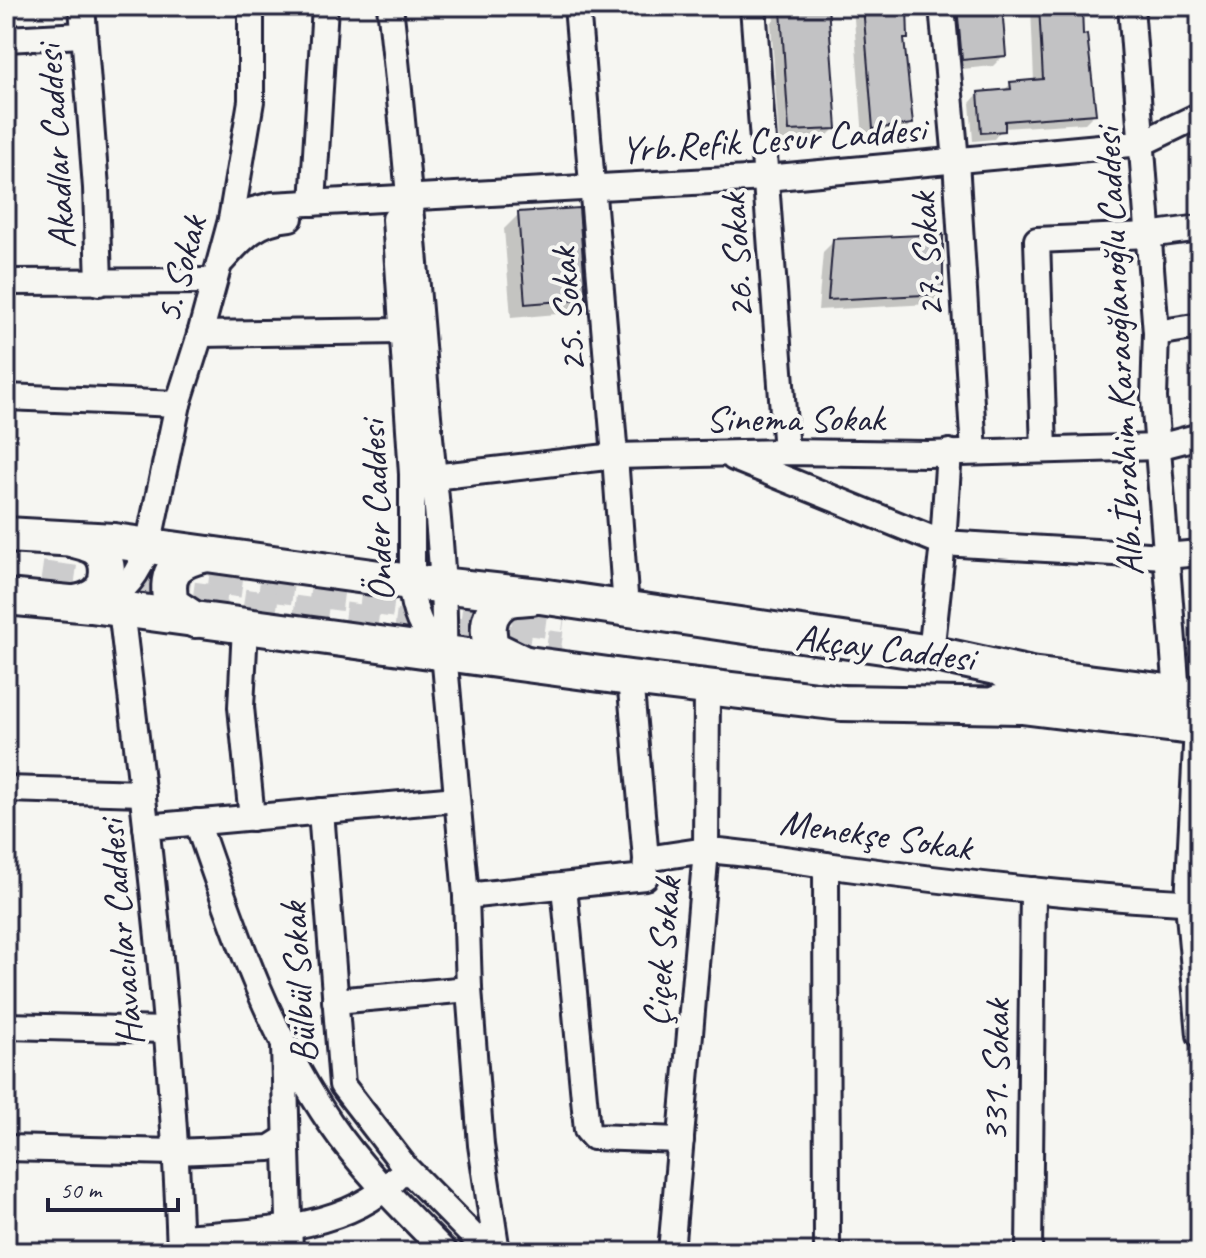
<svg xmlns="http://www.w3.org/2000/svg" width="1206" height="1258" viewBox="0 0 1206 1258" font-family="Caveat,sans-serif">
<rect width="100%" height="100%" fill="#f6f6f2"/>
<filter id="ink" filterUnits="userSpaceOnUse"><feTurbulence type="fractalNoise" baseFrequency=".0125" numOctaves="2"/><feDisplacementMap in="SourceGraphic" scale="16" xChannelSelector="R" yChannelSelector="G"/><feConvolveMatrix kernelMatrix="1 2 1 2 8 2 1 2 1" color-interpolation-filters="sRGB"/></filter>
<g filter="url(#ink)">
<g fill="#0003">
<path d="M170,6h27l-26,4z"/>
<path d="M663,6h30l-29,3z"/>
<path d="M772,6h10l1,14h4l-1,-14h40l9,122 -11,11 -45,2 -8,-118 3,-3z"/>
<path d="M853,6h52l1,32 -3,3 8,83 -10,10 -38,4z"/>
<path d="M946,6h54l4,49 -11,11 -41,4z"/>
<path d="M1031,6h49l1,31 13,77 -9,9 -82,5 -9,11 -21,2 -3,-38 8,-9 24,-2 9,-8 23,-2z"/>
<path d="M519,214l65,84 -15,15 -58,5 -7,-89z"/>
<path d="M834,241l107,52 -11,11 -112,6 5,-58z"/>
</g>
<g fill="#c2c2c4" stroke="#22223b" stroke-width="2">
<path d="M828,6l9,123 -48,2 -8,-121z"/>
<path d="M863,6h44l1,33h-4l9,85 -40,5z"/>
<path d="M957,6h45l4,50 -44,4z"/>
<path d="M1039,6h43l1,29 4,-1 9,80 -91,7v10l-24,2 -3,-41 33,-3 -1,-7 33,-3z"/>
<path d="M579,208l7,91 -61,5 -7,-92z"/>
<path d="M943,234v60l-115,6 5,-61z"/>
</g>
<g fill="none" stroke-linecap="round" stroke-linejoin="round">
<g stroke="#cccccd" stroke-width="34" stroke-dasharray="34 17" stroke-linecap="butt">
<path d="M108,563l456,60"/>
<path d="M41,578l520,71"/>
</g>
<g stroke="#22223b" stroke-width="30">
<g id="minor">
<path d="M82,6l14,182 3,95"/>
<path d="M390,6c15,129 25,258 36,387 7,86 20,174 18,260l22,243 3,93 12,156 16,107"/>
<path d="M577,6l38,450 11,153"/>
<path d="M753,6l33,446"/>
<path d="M942,6l14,155 18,291"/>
<path d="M1131,6l25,327 -2,65 23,295"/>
<path d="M6,39l77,-4"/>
<path d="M313,203l12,-197"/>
<path d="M395,219l17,255v121c4,25 13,41 32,58"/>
<path d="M231,220l22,-10 19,-5 494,-27 376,-35 58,-28"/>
<path d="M223,260c20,-23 35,-39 67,-42"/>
<path d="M6,282l207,-1"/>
<path d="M1156,333l44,-7"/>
<path d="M200,334l202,-3"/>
<path d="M6,397l172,7"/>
<path d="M1044,450l-7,-210 111,-5 52,-7"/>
<path d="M734,458l209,85 6,-91"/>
<path d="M433,477l182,-21 171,-4 142,2 230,-7 42,-11"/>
<path d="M100,606c25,-15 39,-32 48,-60l30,-142 21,-66 32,-118 20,-119v-95"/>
<path d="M121,609c25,213 52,428 59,643"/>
<path d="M245,627l-4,80 11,111"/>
<path d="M931,653l12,-110 222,13 35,-3"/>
<path d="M630,678l16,181 60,-9 -35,402"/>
<path d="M707,687l-1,163c43,3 85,10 127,16 122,17 245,31 367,37"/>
<path d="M1197,727l-9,176 12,132"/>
<path d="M6,789l137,4"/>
<path d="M321,811l21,274 64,83 74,75"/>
<path d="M197,822c36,104 71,210 134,302 32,47 74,87 114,128"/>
<path d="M146,827l311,-28"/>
<path d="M826,865l1,387"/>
<path d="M564,886l23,244 6,7 88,3"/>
<path d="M466,896l179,-19 1,-18"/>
<path d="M335,1001l134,-12"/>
<path d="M6,1026l160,4"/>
<path d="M284,1047l6,205"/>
<path d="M6,1148l169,4 95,-4 16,-10"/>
<path d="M180,1237c67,-5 167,-5 216,-59"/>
<path d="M1029,1252l4,-362"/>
</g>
</g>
<g stroke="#22223b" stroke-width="40">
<g id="highway">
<path d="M6,535l108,6 280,39 146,16 391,57 96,21"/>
<path d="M72,539c8,3 17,4 24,9 15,11 15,39 -3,49 -5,3 -12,5 -18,6"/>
<path d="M6,597l85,8 539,73 212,25 178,3"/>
<path d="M195,620l-24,-16c-7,-34 5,-43 36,-50"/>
<path d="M523,663l-31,-15c-6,-18 -5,-36 13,-47 6,-4 19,-3 27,-4"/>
<path d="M1006,672l194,24"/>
<path d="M998,703l202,25"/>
</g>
</g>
<use href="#minor" stroke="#f6f6f2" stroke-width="24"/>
<use href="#highway" stroke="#f6f6f2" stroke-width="34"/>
</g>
</g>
<g text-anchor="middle" stroke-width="8" stroke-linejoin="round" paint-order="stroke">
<g font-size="38" fill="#22223b" stroke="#f6f6f2">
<text transform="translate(773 139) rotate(-4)" y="13">Yrb.Refik Cesur Caddesi</text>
<text transform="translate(55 147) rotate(-94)" y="13">Akadlar Caddesi</text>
<text transform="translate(926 255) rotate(-94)" y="13">27. Sokak</text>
<text transform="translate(736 256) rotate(-94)" y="13">26. Sokak</text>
<text transform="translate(180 269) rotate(-75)" y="13">5. Sokak</text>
<text transform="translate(567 310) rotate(-95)" y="13">25. Sokak</text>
<text transform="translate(1118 352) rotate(-93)" y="13">Alb.İbrahim Karaoğlanoğlu Caddesi</text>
<text x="795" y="431">Sinema Sokak</text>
<text transform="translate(376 511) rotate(-93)" y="13">Önder Caddesi</text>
<text transform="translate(885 647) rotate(7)" y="13">Akçay Caddesi</text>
<text transform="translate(876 834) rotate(8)" y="13">Menekşe Sokak</text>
<text transform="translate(120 933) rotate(-95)" y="13">Havacılar Caddesi</text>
<text transform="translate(661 952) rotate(-85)" y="13">Çiçek Sokak</text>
<text transform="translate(298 983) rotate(-94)" y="13">Bülbül Sokak</text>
<text transform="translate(995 1071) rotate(-89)" y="13">331. Sokak</text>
</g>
</g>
<rect width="1206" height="1258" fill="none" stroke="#f6f6f2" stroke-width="32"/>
<rect x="16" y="16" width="1174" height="1226" fill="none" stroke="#22223b" stroke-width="3" filter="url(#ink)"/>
<path d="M48 1198v12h130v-12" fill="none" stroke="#22223b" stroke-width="4"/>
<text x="60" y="1198" font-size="24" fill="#22223b" stroke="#f6f6f2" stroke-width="6" paint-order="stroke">50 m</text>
</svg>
